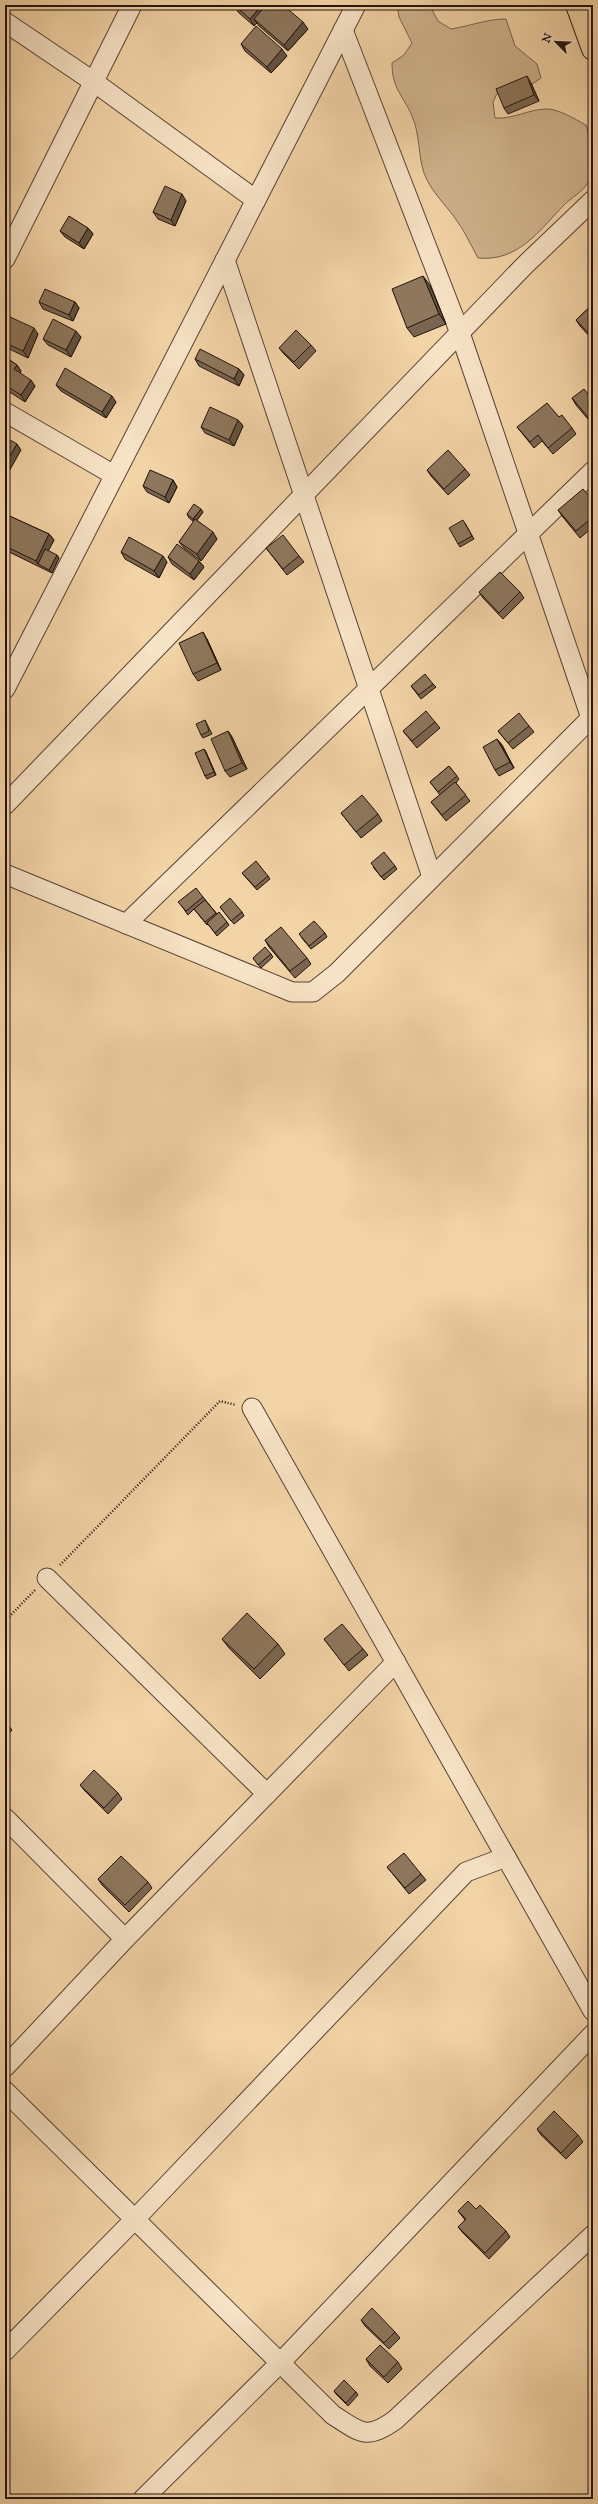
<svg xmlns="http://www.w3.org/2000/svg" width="598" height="2504" viewBox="0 0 598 2504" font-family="'IM FELL Great Primer',serif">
<rect width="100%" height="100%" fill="#f3d4a7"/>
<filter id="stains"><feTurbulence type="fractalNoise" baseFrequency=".005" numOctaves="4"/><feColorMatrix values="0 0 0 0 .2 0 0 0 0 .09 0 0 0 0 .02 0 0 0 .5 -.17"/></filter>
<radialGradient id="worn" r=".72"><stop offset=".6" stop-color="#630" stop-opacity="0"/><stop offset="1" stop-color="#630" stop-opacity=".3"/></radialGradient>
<path fill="#cfb38d" stroke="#78634d" d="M397,5h30l4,3 7,13 13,8c19,-3 36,-10 55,-10l9,27 22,18 4,14 -12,8 -30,3 -6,13 2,16c19,1 32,-8 50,-9 12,-1 30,10 41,16 5,18 12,42 1,59 -5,8 -16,14 -23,21 -25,26 -46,57 -86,53 -7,-13 -14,-28 -23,-40 -10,-14 -25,-28 -31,-45 -6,-18 -4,-39 -12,-57 -9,-21 -20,-27 -20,-53l12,-8 8,-12 -13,-26z"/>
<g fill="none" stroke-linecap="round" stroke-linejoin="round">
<g stroke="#564334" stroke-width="21">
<g id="minor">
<path d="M5,22l89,60 162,118"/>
<path d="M343,30l117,303 131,385"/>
<path d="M5,259l127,-254"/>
<path d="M225,260l207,617"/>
<path d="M5,412l109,63"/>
<path d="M5,689l351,-684"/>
<path d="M5,805l519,-539 69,-66"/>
<path d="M5,874l287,118h21l24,-19 256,-257"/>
<path d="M126,924l467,-453"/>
<path d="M252,1408l341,603"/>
<path d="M47,1578l220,216"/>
<path d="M5,1818l120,121"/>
<path d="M5,2067l120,-128 271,-277"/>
<path d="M5,2091l328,324c27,17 33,26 62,5l198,-185"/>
<path d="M5,2351l130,-132 331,-347 40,-15"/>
<path d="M143,2499l138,-137 312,-328"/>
</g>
</g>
<g stroke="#21130d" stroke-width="24">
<path id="major" d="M577,5l16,44"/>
</g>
<g stroke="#21130d" stroke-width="2.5" stroke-dasharray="1 2" stroke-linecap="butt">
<path d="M60,1565l160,-164 16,4"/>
<path d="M5,1621l30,-31"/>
</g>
<use href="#minor" stroke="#f7e3c6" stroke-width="19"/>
<use href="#major" stroke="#f3d4a7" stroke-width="22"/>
</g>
<g fill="#7a6650" stroke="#21130d">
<path d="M79,5h9l-4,4z"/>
<path d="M234,5l74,24 -20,22 -29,-25 -2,-3 -3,3 -16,-14z"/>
<path d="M241,44l46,12 -16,17 -26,-22z"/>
<path d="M531,83l8,18 -31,13 -4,-6z"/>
<path d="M186,201l-11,25 -17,-7 -5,-7z"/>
<path d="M88,228l5,6 -9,15 -19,-12 -5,-6z"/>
<path d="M430,285l16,39 -32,13 -7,-9z"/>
<path d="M39,302h36l4,6 -6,13 -30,-12z"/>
<path d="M593,304v36l-13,-14 -4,-6z"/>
<path d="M5,322l33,12 -10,24 -23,-11z"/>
<path d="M81,337l-10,20 -23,-12 -5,-6z"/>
<path d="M311,345l5,6 -17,18 -15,-15 -5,-6z"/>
<path d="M5,357l12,8 4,6 -1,2 15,13 -10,16 -20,-13z"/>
<path d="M195,359l44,10 5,6 -5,11 -40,-20z"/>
<path d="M56,385l60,17 -10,16 -45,-27z"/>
<path d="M572,398l21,2v25l-17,-20z"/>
<path d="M238,420l5,6 -9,20 -29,-13 -4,-6z"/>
<path d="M517,427l55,1 4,6 -23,20 -11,-13 -8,7z"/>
<path d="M465,469l5,6 -22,20 -17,-19 -4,-6z"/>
<path d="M173,480l4,7 -8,16 -22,-11 -4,-6z"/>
<path d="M593,501v26l-13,11 -18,-22 -4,-6z"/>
<path d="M203,512l-6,8 20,19 -16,22 -17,-13 -5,-6 15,-20 -5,-4 -2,-4z"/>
<path d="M5,514l44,20 5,6 -6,11 11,7 -7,15 -47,-23z"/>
<path d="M465,523l9,16 -14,8 -2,-3z"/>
<path d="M266,548l33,8 5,6 -17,13z"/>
<path d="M121,552l46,10 -8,16 -34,-19z"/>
<path d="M168,557l31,4 5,6 -10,13 -22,-16z"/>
<path d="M479,592h41l4,6 -21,21 -20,-21z"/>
<path d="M207,639l14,31 -23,11 -5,-7z"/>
<path d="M433,684l3,3 -15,12 -10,-13z"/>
<path d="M205,720l7,14 -9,4 -2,-3z"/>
<path d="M435,722l5,6 -23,20 -14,-17z"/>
<path d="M529,726l5,6 -21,17 -15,-18z"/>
<path d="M228,731l4,6 15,32 -17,8 -5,-6z"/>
<path d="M497,739l5,6 12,23 -15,8 -4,-6z"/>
<path d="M204,749l2,3 10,23 -9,4 -2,-3z"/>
<path d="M449,766l10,13 -3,4 14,18 -24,20 -15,-19 9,-7 -10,-13z"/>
<path d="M341,813l37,1 4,7 -21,17z"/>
<path d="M395,866l2,3 -13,11 -11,-13z"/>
<path d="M242,873l26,3 2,3 -13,11z"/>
<path d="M203,897l14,17 10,8 2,3 -12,11 -9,-12 -1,1 -13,-16 -6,6 -7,-10z"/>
<path d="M220,907l22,5 2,4 -10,8z"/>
<path d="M325,933l2,4 -16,12 -10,-12z"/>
<path d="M265,940l42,18 4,6 -16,14 -26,-31z"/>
<path d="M271,954l2,3 -12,11 -8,-10z"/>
<path d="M222,1639l56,5 7,10 -25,25 -31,-31z"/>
<path d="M324,1639l39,10 5,6 -19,16z"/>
<path d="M5,1721l7,9 -7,8z"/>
<path d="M80,1785l38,8 4,6 -14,15 -23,-23z"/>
<path d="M387,1867l34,7 5,6 -17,14 -17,-21z"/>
<path d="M98,1879l50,3 4,6 -23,24 -27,-27z"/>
<path d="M537,2129l41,6 5,7 -17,17 -25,-24z"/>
<path d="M476,2209l30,22 4,6 -21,22 -26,-26 -5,-6 7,-7 -7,-9z"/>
<path d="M361,2320l34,12 5,6 -11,11 -24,-23z"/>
<path d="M366,2359l32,3 4,7 -14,14 -18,-17z"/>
<path d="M334,2391l22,1 2,3 -10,11 -12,-12z"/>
</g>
<g fill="#635341" stroke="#21130d">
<path d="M262,5h10l-18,14 3,4 -3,3 -4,-7z"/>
<path d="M303,22l5,7 -20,22 -4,-6z"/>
<path d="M282,49l5,7 -16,17 -4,-6z"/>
<path d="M527,76l4,7 8,18 -5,-6z"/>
<path d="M182,194l4,7 -11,25 -4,-6z"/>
<path d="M88,228l5,6 -9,15 -5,-6z"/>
<path d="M423,276l7,9 16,39 -7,-10z"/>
<path d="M75,302l4,6 -6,13 -4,-6z"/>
<path d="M34,328l4,6 -10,24 -5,-7z"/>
<path d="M76,331l5,6 -10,20 -5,-7z"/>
<path d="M17,365l4,6 -3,4 -4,-6z"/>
<path d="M239,369l5,6 -5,11 -5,-7z"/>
<path d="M31,380l4,6 -10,16 -4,-7z"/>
<path d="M112,396l4,6 -10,16 -4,-6z"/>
<path d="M238,420l5,6 -9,20 -5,-6z"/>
<path d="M17,444l4,6 -14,25 -2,-3v-8z"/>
<path d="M173,480l4,7 -8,16 -4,-6z"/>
<path d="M201,509l2,3 -8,11 -2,-4z"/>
<path d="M213,532l4,7 -16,22 -4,-7z"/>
<path d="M49,534l5,6 -13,25 -3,-1 -2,-3z"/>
<path d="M57,555l2,3 -7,15 -3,-3z"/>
<path d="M163,556l4,6 -8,16 -5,-7z"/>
<path d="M199,561l5,6 -10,13 -4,-6z"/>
<path d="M203,632l4,7 14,31 -4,-7z"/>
<path d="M228,731l4,6 15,32 -5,-6z"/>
<path d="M497,739l5,6 12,23 -4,-6z"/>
<path d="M204,749l2,3 10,23 -2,-3z"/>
</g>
<g fill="#8e775d" stroke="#21130d">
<path d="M234,5h28l-12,14z"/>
<path d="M266,5h17l20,17 -19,23 -30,-26z"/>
<path d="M256,26l26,23 -15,18 -26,-23z"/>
<path d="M527,76l7,19 -30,13 -8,-19z"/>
<path d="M165,186l17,8 -11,26 -18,-8z"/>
<path d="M69,216l19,12 -9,15 -19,-12z"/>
<path d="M423,276l16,38 -32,14 -15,-39z"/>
<path d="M45,289l30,13 -6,13 -30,-13z"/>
<path d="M593,304v34l-17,-18z"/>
<path d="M8,316l26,12 -11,23 -18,-8v-21z"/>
<path d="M53,319l23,12 -10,19 -23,-11z"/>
<path d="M296,330l15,15 -17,17 -15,-14z"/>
<path d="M200,349l39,20 -5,10 -39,-20z"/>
<path d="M5,357l12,8 -3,4 17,11 -10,15 -16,-10z"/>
<path d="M65,368l47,28 -10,16 -46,-27z"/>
<path d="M584,389l9,11v19l-2,2 -19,-23z"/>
<path d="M547,403l12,14 3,-2 10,13 -24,20 -10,-13 -8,7 -13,-15z"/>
<path d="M210,407l28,13 -9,20 -28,-13z"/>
<path d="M5,437l12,7 -12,20z"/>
<path d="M448,450l17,19 -21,20 -17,-19z"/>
<path d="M150,470l23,10 -8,17 -22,-11z"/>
<path d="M583,489l10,12v16l-17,14 -18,-21z"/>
<path d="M194,504l7,5 -8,10 -6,-5z"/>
<path d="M5,514l44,20 -13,27 -31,-15z"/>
<path d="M195,519l18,13 -16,22 -18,-12z"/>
<path d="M463,520l9,16 -14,8 -9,-16z"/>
<path d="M283,535l16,21 -16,13 -17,-21z"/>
<path d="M129,537l34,19 -9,15 -33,-19z"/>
<path d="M177,544l22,17 -9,13 -22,-17z"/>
<path d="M45,549l12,6 -8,15 -11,-6z"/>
<path d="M500,572l20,20 -21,21 -20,-21z"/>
<path d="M203,632l14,31 -24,11 -14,-31z"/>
<path d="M425,674l8,10 -14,11 -8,-9z"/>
<path d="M426,711l9,11 -23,19 -9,-10z"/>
<path d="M519,713l10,13 -21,17 -10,-12z"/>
<path d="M205,720l4,11 -8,4 -5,-11z"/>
<path d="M228,731l14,32 -17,8 -14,-32z"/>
<path d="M497,739l13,23 -15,8 -12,-23z"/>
<path d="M204,749l10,23 -9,4 -10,-23z"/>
<path d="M449,766l8,10 -19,16 -8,-10z"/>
<path d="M455,782l11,13 -24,20 -11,-13z"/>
<path d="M362,795l16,19 -22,18 -15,-19z"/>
<path d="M384,852l11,14 -14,11 -10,-14z"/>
<path d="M256,861l12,15 -13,11 -13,-14z"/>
<path d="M196,888l7,9 -17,14 -8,-9z"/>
<path d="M230,898l12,14 -11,9 -11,-14z"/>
<path d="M205,900l11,13 -11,9 -11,-13z"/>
<path d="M219,912l8,10 -12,11 -8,-10z"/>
<path d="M314,921l11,12 -16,13 -10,-12z"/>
<path d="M281,927l26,31 -17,13 -25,-31z"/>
<path d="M265,947l6,7 -13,11 -5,-7z"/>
<path d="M247,1613l31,31 -24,25 -32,-30z"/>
<path d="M342,1624l21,25 -19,16 -20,-26z"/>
<path d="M5,1721l3,3 -3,3z"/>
<path d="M94,1770l24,23 -14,15 -24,-23z"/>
<path d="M404,1853l17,21 -16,14 -18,-21z"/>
<path d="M121,1856l27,26 -23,23 -27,-26z"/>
<path d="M554,2111l24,24 -17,18 -24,-24z"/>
<path d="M468,2201l8,8 4,-4 26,26 -21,22 -27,-26 8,-8 -8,-8z"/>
<path d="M372,2308l23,24 -11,11 -23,-23z"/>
<path d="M380,2345l18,17 -14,15 -18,-18z"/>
<path d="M344,2380l12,12 -10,11 -12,-12z"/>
</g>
<rect width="598" height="2504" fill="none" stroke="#f3d4a7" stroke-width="20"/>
<rect x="6" y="6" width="586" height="2492" fill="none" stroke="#21130d" stroke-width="2"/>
<rect x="10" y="10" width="578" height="2484" fill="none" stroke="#21130d"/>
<g transform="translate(556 42) rotate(294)" stroke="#f7e3c6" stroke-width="3" paint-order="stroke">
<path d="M0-3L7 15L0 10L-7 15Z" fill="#21130d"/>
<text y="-6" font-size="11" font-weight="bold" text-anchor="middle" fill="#21130d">N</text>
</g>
<rect width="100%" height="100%" filter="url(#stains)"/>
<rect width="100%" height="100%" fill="url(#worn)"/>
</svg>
